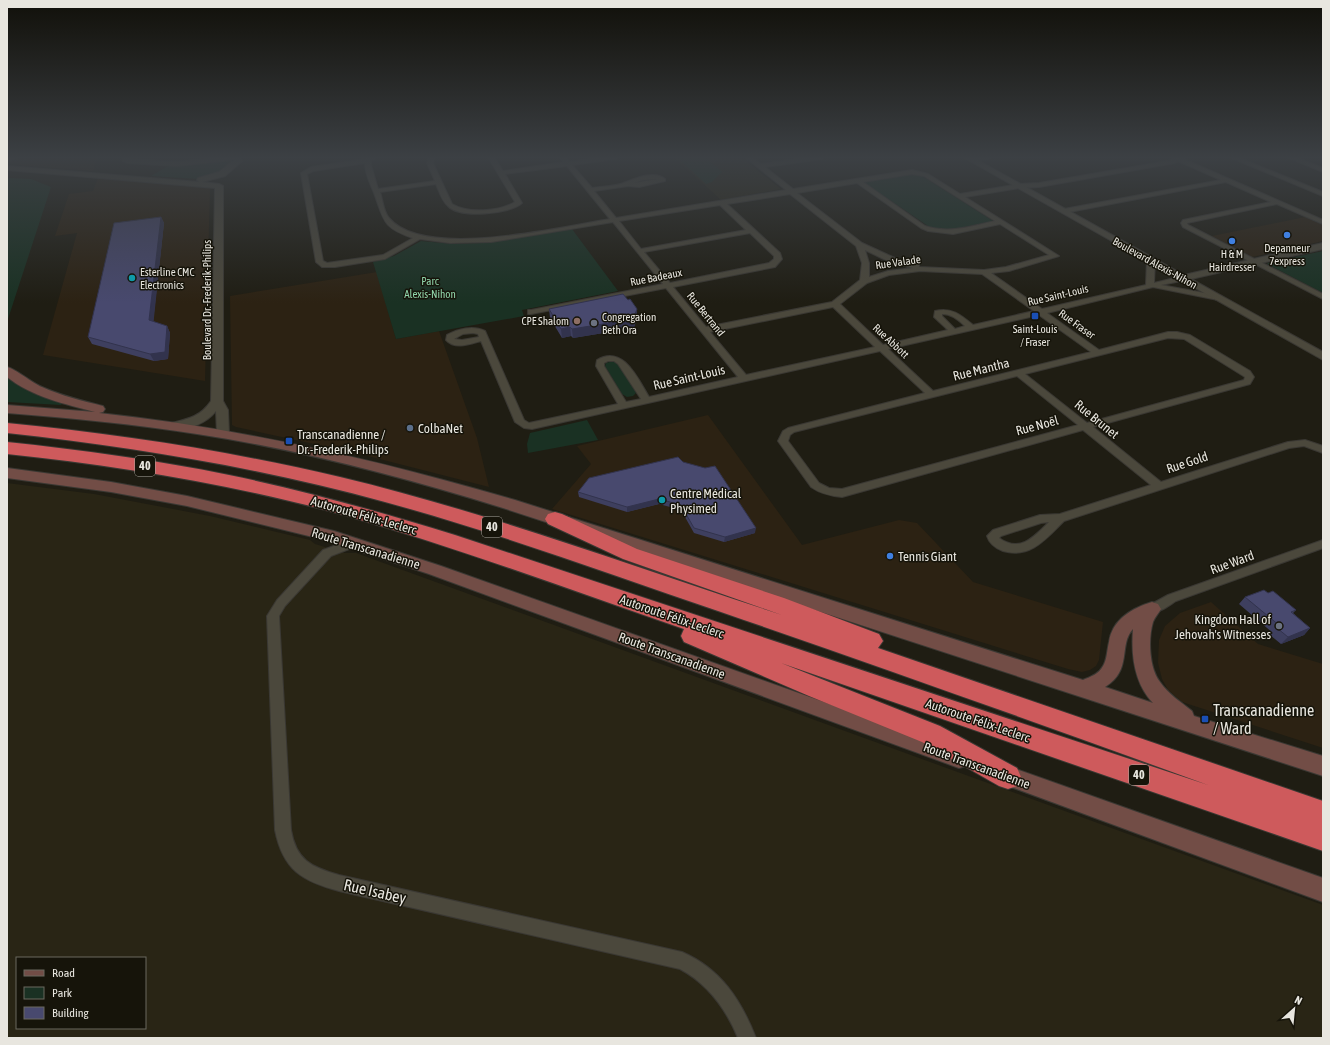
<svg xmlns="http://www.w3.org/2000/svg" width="1330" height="1045" viewBox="0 0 1330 1045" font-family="'Asap Condensed',sans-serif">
<rect width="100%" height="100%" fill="#1f1d13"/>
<g fill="#2c2213">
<path d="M19,157h78l-4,14 -86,-7v-2z"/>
<path d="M98,178l112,9 -5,194 -162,-26 34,-122 -22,3 14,-42 24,-3z"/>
<path d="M1305,217l18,8v16l-71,16 -40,-21z"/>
<path d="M377,272l19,67 43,-8 38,107 12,49 -133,-34 -120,-26 -4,-2 -2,-129z"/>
<path d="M708,415l94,130 97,-25 18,3 56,59 130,40 -4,38 -3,6 -6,4 -8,2 -14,-3 -516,-160 39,-45 -14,-18z"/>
<path d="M1211,602l47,42 65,20v84l-141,-46 -14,-12 -6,-11 -4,-16 1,-23 6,-14 15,-13z"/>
</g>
<g fill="#292515" fill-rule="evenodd">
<path d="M674,157h67l40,32 -60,11z"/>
<path d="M7,483l87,11 116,22 100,24 5,4 30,9h11l967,352v133h-1316zM17,958h128v70h-128z"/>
</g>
<g fill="#1a3123">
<path d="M687,157h18l17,15 -10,10 -6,2 -28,-26z"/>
<path d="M224,160l6,1 -14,13 -17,5 -48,-3 17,-10h11z"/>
<path d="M909,174l13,2 71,45 -43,9 -19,-2 -66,-45v-2z"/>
<path d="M10,178l21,1 20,8 -44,135v-143z"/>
<path d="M572,229l46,62 -96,19 2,6 -128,23 -23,-77 21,-6 27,-15 33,3 29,-1z"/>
<path d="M1323,251v42l-56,-29 1,-1z"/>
<path d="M613,361l6,3 16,27 1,2 -3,3 -6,1 -5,-3 -17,-28 1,-3z"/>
<path d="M7,377c16,14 36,21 56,26l-2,2 -54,-3z"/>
<path d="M587,420l11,20 -70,13 -1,-9 3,-11z"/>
</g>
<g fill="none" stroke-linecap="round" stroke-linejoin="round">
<g stroke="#3a3833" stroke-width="2">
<g id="minor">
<path d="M123,157h6v2l48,3 49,-5h16l-3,2 -62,7 -49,-3 -5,-2z"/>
<path d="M369,157h6l-4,4v4l7,24 57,-8 -8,-18 2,-6h6l-2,6 19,41c17,10 47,7 63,-2l-27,-45h6l9,14 61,-9 -4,-5h6l4,5 34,-5h14l-3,2 -43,6 20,23c10,-2 24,-1 34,-6 10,-4 29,-12 39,-3v2l-26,6 -11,-1 -34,5 22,27 170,-28 -41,-33h6l10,7 51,-7h13l-3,2 -57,8 28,22 119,-19 16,4 32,20 59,-10 20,-1 134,-23 -2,-3h8l144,63v4l-46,-20 -90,19 1,2 135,69v5l-140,-72 -2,-4 2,-3 88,-18 -45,-20 -162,31 -3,-2 3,-2 157,-29 -43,-19 -3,2 -136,24 -20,1 -54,9 94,59 -50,15 -18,2 51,36 104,-24 1,-25 4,-2 4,2 -1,23 29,-7h3v4l-25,5 60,11 1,2 -4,2 -65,-13 -106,26 52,37 69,-18h9l13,3 60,36 4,6 -4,7 -157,43 68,55 127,-40 17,-2 18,6v7l-19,-7 -15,2 -225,73c-18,18 -34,38 -61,30 -8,-3 -14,-8 -16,-15l6,-6 47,-15 20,-1 91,-29 -68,-55 -241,67c-11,-1 -21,-3 -31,-10l-33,-46 5,-10 5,-3 137,-35 -45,-42 -348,78 -8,-1 -9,-6 -34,-81c-11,3 -26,9 -35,-1l1,-5c11,-6 26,-10 38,-4l39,89 5,3 89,-19 -22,-38 1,-6c26,-16 41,19 52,37l89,-20 -72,-89 -135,26h-3v-4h3l132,-26 -50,-62 -122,20 -41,1 -30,-4 -35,20 -50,8h-13l-6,-5 -15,-89 10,-6 55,-8zM365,163c0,11 5,20 9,30 10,27 8,35 39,45l-30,17 -56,8 -4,-2 -16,-87 6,-3zM567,166l43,53c-49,8 -186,41 -221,-1 -6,-7 -6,-18 -9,-26l56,-8c3,7 6,17 12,22 12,13 62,8 74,-3l-17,-29zM912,174l12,2 71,45c-23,5 -46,13 -70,5l-62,-44zM657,179l-23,4 9,-3zM857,183l64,45 7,3 25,3 47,-10 49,31 -43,12 -22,3 -65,-3v-3l-22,-5 -35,-16 -65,-50zM790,194l66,52 6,17 -2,17 -28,22 -126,25 -33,-40 102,-20 7,-8 -2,-6 -53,-49zM720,205l26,25 -105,19 -22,-28zM750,233l24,23v3l-5,4 -99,20 -26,-31zM865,250l27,13 21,5 -25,3 -19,6v-14zM920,271l62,3 52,37 -61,14c-12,-10 -21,-18 -38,-14l-1,6 14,13 -65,15 -43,-41 27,-21 22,-8zM833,307l42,40 -129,28 -36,-43zM942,314c10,0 16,6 23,12l-10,3 -13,-13zM1039,315l52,37 -158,39 -45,-42zM473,333l5,1 1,3 -17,3 -8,-1 9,-5zM1168,338l16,1 61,38 -1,3 -157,43 -62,-49zM608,361h6l4,3 23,35 -15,3 -22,-36v-3zM1017,376l61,49 -236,64 -13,-1 -10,-5 -31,-42 2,-6 4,-3zM1049,522c-15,15 -29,31 -50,16l2,-2 40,-13z"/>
<path d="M982,157h13l-23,5 -3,-2z"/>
<path d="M1229,157h8l86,35v4z"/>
<path d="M1287,157h8l28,11v4z"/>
<path d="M353,539l4,1 2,3 -2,3 -26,10 -46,50 -6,10 12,214c5,30 20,37 48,45l343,77c39,17 59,48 74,86h-18c-12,-29 -30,-54 -58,-69l-341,-78c-37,-10 -56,-21 -64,-61l-8,-214 10,-16 46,-50z"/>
<path d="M1323,540v8l-147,53c-8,5 -19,14 -28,11l-2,-3 2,-3 20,-11z"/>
</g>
</g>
<g stroke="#3a3833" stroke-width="2">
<g id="tertiary">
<path d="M233,157h8l1,4 -17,15 -23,6 17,2 4,2v215l5,9 1,24 -2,3h-8l-2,-3 -1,-23c-9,12 -30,21 -45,18l-2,-3 2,-3c17,-4 29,-6 40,-22l4,-213 -208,-18v-4l192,16 -2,-2 1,-2 21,-6 15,-12z"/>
<path d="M963,157h9l212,118 139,-32v6l-132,30 132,73v8z"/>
</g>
</g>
<g stroke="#3a3833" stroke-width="2">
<g id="secondary">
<path d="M7,157h10l-10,5z"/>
<path d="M7,367c9,2 25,16 35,20 20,9 41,14 61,19l2,3 -2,3 -4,1c142,15 279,47 416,87l568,180c7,-3 16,-6 20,-14 4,-6 4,-16 6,-24 3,-22 23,-34 43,-40l6,2 3,5c-3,5 -6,8 -8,13 -5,17 -4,46 7,60 8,12 21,20 32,29l2,5 129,40v20l-820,-268c-100,-31 -202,-58 -306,-74 -63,-10 -126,-16 -190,-21v-8l88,7c-30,-8 -63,-15 -88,-35zM1133,629c-2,26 1,54 20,74l-48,-16c28,-17 13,-42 28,-58z"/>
<path d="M7,468l104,14 76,14 147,35 107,35 518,184 7,2 3,7 -3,7 -7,2 -530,-194 -104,-34 -138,-34 -76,-14 -104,-14z"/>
<path d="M999,763l324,115v24l-331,-122 -4,-7 4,-7z"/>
</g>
</g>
<g stroke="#3a3833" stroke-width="2">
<path id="motorway" d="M7,423c112,11 223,28 333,54 150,36 295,90 442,138l-159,-56 -75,-35 -3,-5 3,-5 7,-2 7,2 75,35 147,49 95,36 4,7 -5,7 445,153v50l-542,-188 159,63 77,42 4,9 -4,9 -9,3 -9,-3 -77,-44 -113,-46 -125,-54 -3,-6 3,-7c-114,-39 -228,-82 -344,-115 -109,-30 -221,-48 -333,-60v-12c75,8 149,18 222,33 77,16 152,37 226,60l753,250c-162,-59 -324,-117 -487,-173 -112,-38 -222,-79 -336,-110 -124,-34 -250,-55 -378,-69z"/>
</g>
<use href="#minor" fill="#4b483c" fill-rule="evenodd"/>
<use href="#tertiary" fill="#4b483c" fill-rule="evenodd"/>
<use href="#secondary" fill="#724d46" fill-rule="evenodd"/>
<use href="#motorway" fill="#ce5a5c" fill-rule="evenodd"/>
</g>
<g fill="#3e3f5f">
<path d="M161,217l3,6 -11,99 14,4 3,7 -2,26 -14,2 -62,-17 -4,-7z"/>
<path d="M628,300l9,9v9l-3,10 -61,10 -2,-2 -9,2 -12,-20 -1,-9z"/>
<path d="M678,457l77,76 -31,9 -30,-9 -13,-23 -22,-6 -32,8 -48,-15 -1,-5z"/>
<path d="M1268,593l28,17 -3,3 17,15 -6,7 -23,9 -11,-9 3,-2 -34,-29 6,-7z"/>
</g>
<g fill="#32334d">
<path d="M161,217l3,6 -11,104 -4,-7z"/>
<path d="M637,309v9l-3,10 -61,10 -1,-9z"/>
<path d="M167,326l3,7 -2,26 -14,2 -4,-7z"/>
<path d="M570,327l1,9 -9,2 -1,-9z"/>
<path d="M659,499v5l-32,8v-5z"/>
<path d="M756,528l-1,5 -31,9 1,-5z"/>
<path d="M1310,628l-6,7 -23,9 7,-7z"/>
</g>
<g fill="#48496e" stroke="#32334d">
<path d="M161,217l-12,103 18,6 -2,26 -15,2 -62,-17 26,-114z"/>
<path d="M623,294l5,6 2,-1 7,10 -4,10 -61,10 -2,-2 -9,2 -12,-20z"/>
<path d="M678,457l5,5 22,6 10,-2 41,62 -31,9 -31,-9 -13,-23 -22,-6 -32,8 -49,-15 11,-14z"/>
<path d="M1264,590l4,3 5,-2 23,19 -5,2 19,16 -22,9 -11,-9 3,-2 -35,-29z"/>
</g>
<linearGradient id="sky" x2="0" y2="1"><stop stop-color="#11100a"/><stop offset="0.52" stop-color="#3c4044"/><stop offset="1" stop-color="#3c4044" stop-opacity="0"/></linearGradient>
<rect width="1330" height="303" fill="url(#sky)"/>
<g fill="#3f7fe0" stroke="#16140a" stroke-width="1.5">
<circle cx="1287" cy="235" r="4"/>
<circle cx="1232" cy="241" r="4"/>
<circle cx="890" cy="556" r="4"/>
</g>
<g fill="#0f9aa8" stroke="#16140a" stroke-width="1.5">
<circle cx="132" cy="278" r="4"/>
<circle cx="662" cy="500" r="4"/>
</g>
<g fill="#1a4fb4" stroke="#16140a" stroke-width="1.5">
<rect x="1031" y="312" width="8" height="8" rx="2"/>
<rect x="285" y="437" width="8" height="8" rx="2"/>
<rect x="1201" y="715" width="8" height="8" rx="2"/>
</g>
<circle fill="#8d6e63" stroke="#16140a" stroke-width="1.5" cx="577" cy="321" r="4"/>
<g fill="#6b7280" stroke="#16140a" stroke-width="1.5">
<circle cx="594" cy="323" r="4"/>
<circle cx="1279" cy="626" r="4"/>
</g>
<circle fill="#5c6f8a" stroke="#16140a" stroke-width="1.5" cx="410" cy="428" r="4"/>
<g text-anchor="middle" stroke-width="3" stroke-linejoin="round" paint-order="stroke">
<g font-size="11" fill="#e8e6df" stroke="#16140a">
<text x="1287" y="252">Depanneur<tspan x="1287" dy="13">7express</tspan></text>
<text x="1232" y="258">H &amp; M<tspan x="1232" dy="13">Hairdresser</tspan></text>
<text x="140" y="276" text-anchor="start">Esterline CMC<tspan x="140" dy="13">Electronics</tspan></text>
<text x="602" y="321" text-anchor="start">Congregation<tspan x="602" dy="13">Beth Ora</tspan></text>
<text x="569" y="325" text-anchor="end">CPE Shalom</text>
<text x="1035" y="333">Saint-Louis<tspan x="1035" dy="13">/ Fraser</tspan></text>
</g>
<g font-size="11" fill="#e8e6df" stroke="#16140a">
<text transform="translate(898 262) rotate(-8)" y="4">Rue Valade</text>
<text transform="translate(1155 263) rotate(29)" y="4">Boulevard Alexis-Nihon</text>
<text transform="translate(656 277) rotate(-11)" y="4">Rue Badeaux</text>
<text transform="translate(1058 295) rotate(-13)" y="4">Rue Saint-Louis</text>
<text transform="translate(207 300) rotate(-90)" y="4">Boulevard Dr.-Frederik-Philips</text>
<text transform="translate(706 314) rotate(51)" y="4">Rue Bertrand</text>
<text transform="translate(1077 324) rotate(36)" y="4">Rue Fraser</text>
<text transform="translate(891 341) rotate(43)" y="4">Rue Abbott</text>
</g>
<g font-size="11" fill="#91d6ab" stroke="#16140a">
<text x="430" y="285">Parc<tspan x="430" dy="13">Alexis-Nihon</tspan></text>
</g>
<g fill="#16140a" stroke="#a9a79f" stroke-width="1">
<rect x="135" y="456" width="20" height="20" rx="3"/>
<rect x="482" y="517" width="20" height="20" rx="3"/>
<rect x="1129" y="765" width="20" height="20" rx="3"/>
</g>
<g font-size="12" font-weight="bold" fill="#e8e6df">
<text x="145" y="470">40</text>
<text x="492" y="531">40</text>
<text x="1139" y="779">40</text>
</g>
<g font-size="13" fill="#e8e6df" stroke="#16140a">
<text transform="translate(981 369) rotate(-14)" y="5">Rue Mantha</text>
<text transform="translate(689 377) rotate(-13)" y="5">Rue Saint-Louis</text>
<text transform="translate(1097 419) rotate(39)" y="5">Rue Brunet</text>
<text transform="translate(1037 425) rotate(-15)" y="5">Rue Noël</text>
<text transform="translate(1187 462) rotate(-18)" y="5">Rue Gold</text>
<text transform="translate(364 515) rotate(16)" y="5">Autoroute Félix-Leclerc</text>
<text transform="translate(366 548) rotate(17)" y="5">Route Transcanadienne</text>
<text transform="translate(1232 562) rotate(-20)" y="5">Rue Ward</text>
<text transform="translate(672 616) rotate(19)" y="5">Autoroute Félix-Leclerc</text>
<text transform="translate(672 655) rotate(20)" y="5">Route Transcanadienne</text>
<text transform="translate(978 720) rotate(19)" y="5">Autoroute Félix-Leclerc</text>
<text transform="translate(977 765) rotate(20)" y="5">Route Transcanadienne</text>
</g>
<g font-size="13" fill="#e8e6df" stroke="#16140a" text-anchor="start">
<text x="418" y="433">ColbaNet</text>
<text x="297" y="439">Transcanadienne /<tspan x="297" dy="15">Dr.-Frederik-Philips</tspan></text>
<text x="670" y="498">Centre Médical<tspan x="670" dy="15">Physimed</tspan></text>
<text x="898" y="561">Tennis Giant</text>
<text x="1271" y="624" text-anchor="end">Kingdom Hall of<tspan x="1271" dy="15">Jehovah's Witnesses</tspan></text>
</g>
<g font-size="16" fill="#e8e6df" stroke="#16140a" text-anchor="start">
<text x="1213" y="716">Transcanadienne<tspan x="1213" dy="18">/ Ward</tspan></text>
</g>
<g font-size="16" fill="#e8e6df" stroke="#16140a">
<text transform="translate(375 891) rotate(13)" y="6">Rue Isabey</text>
</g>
</g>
<rect width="1330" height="1045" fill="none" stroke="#e8e6df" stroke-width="16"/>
<rect x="16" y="957" width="130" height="72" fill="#16140a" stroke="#6a685f"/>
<rect x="24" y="970" width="20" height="6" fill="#724d46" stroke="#6a685f"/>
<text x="52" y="977" font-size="12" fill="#e8e6df">Road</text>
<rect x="24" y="987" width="20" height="12" fill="#1a3123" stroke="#6a685f"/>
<text x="52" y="997" font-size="12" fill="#e8e6df">Park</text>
<rect x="24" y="1007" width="20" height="12" fill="#48496e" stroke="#6a685f"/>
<text x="52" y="1017" font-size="12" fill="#e8e6df">Building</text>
<g transform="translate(1294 1009) rotate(27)" stroke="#16140a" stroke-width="3" paint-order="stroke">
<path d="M0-3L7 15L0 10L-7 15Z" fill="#e8e6df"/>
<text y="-6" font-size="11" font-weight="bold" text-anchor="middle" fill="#e8e6df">N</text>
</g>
</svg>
